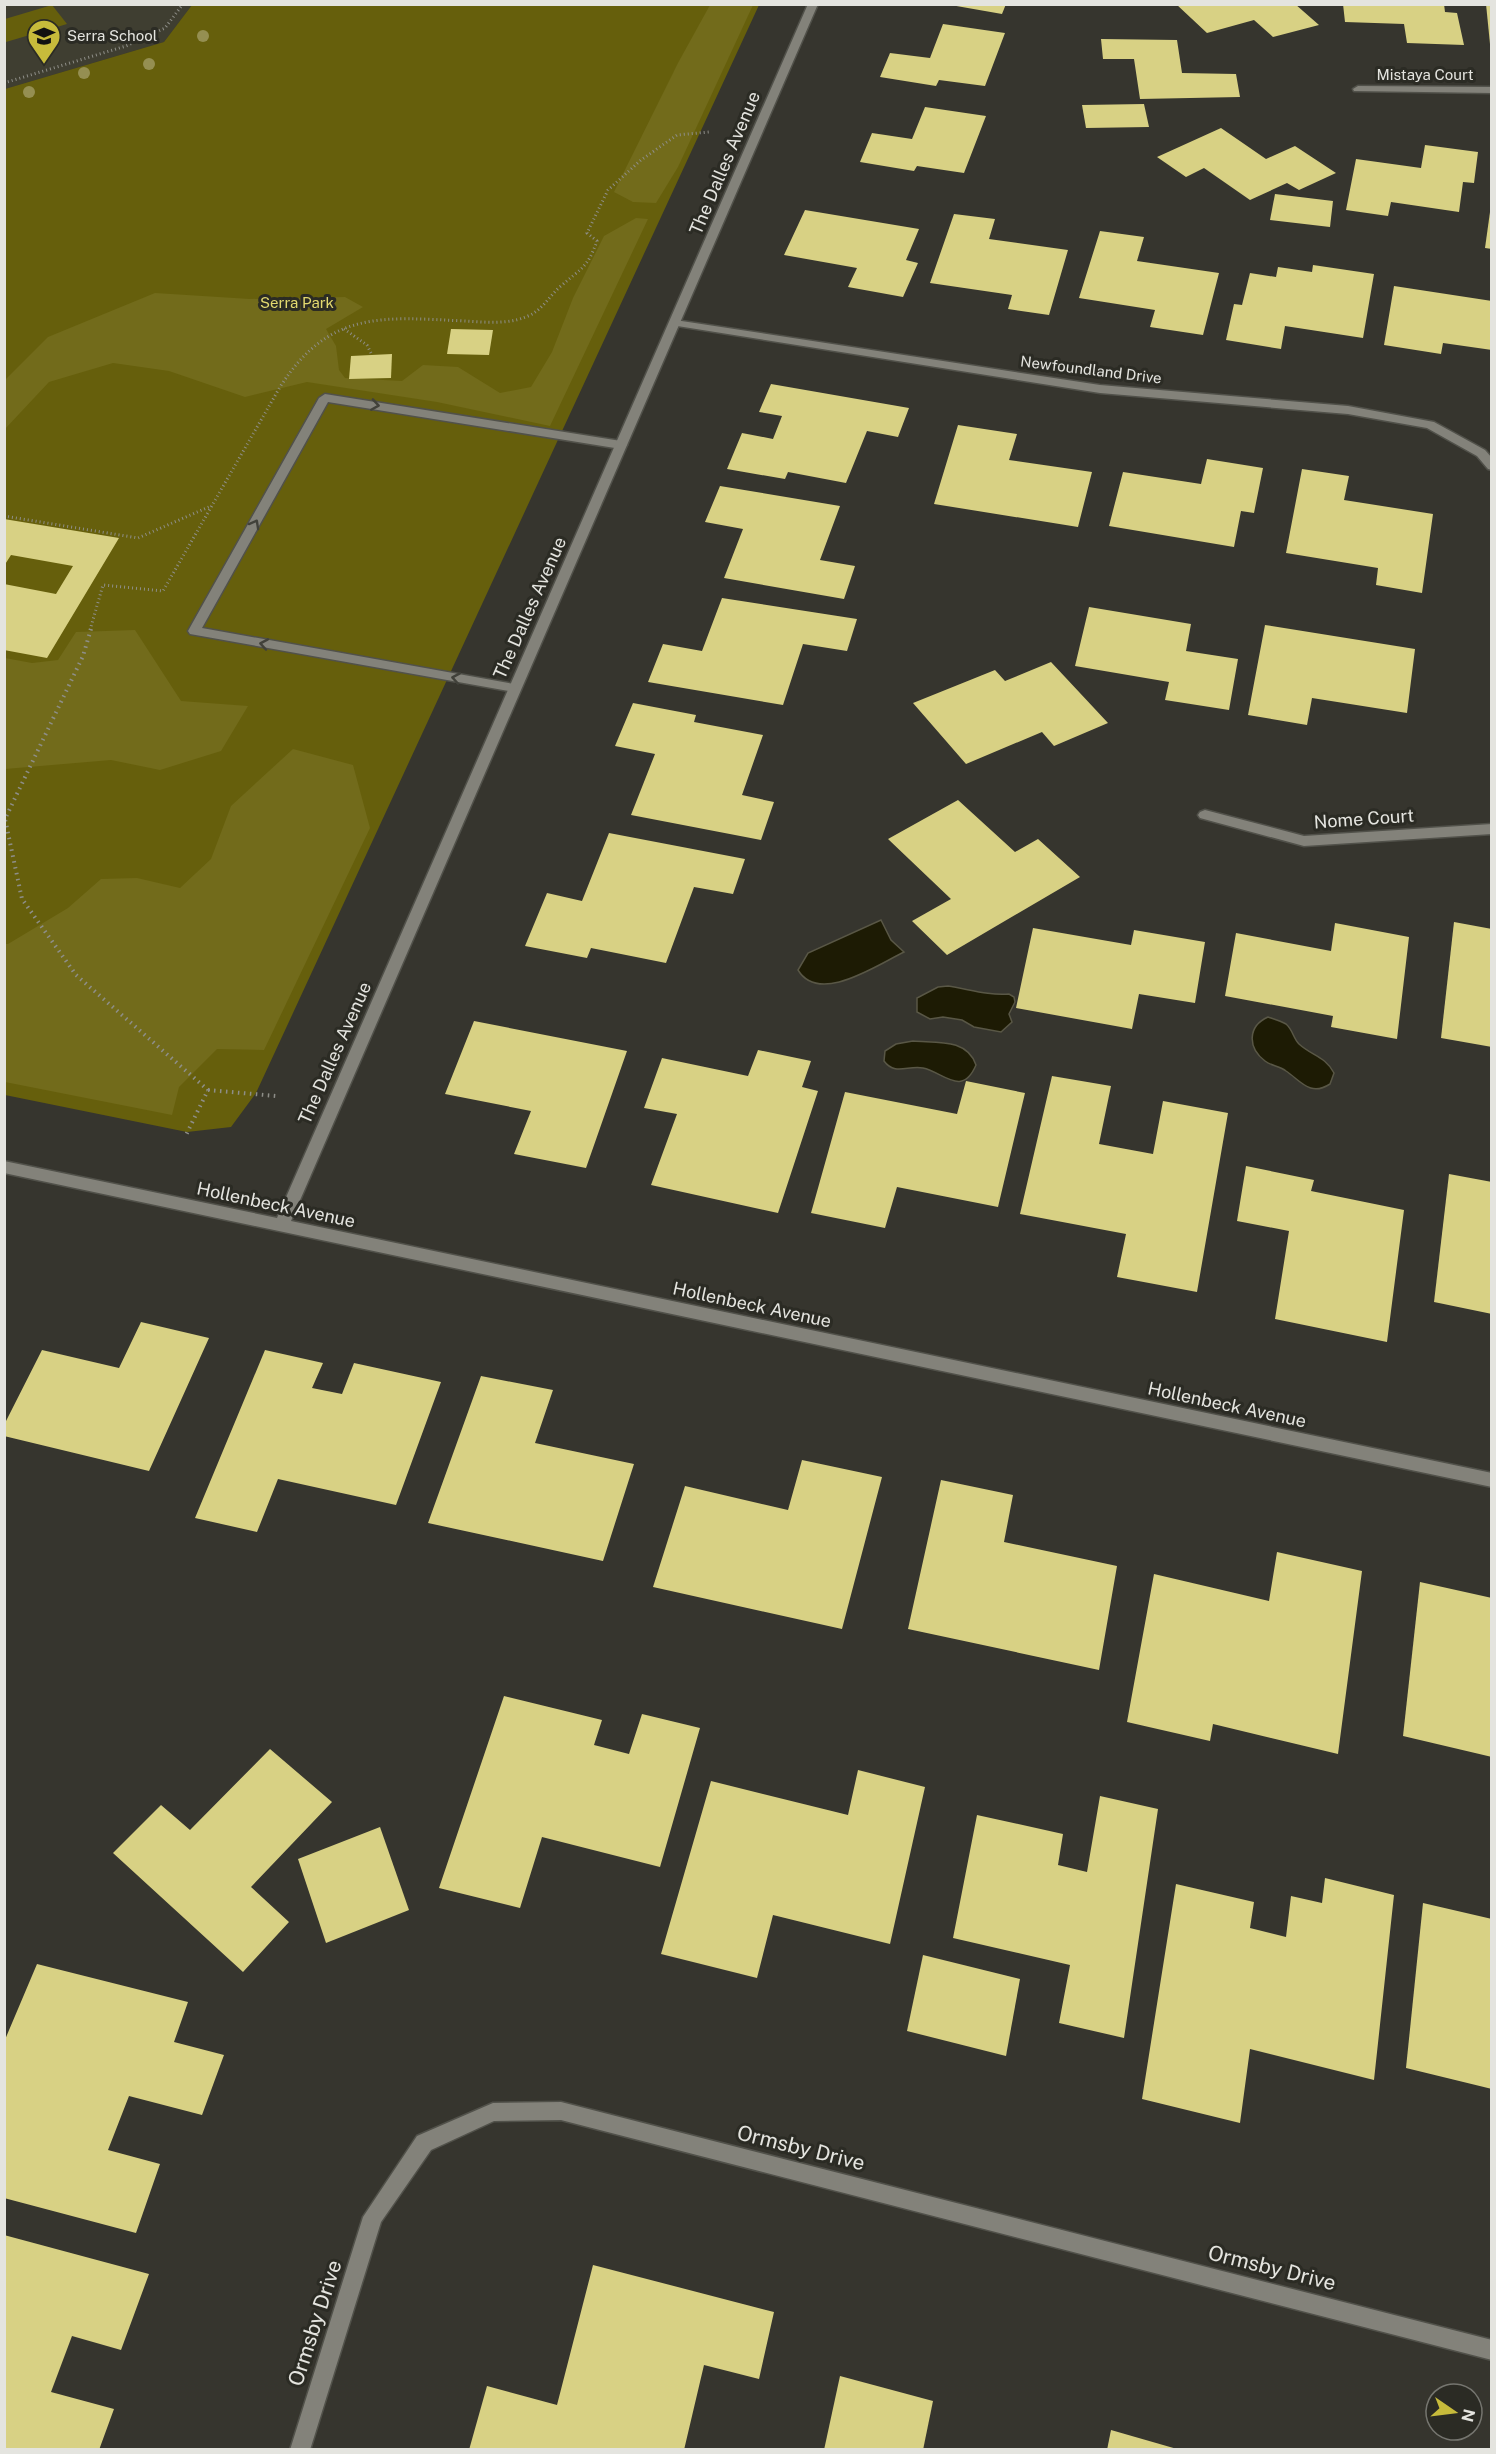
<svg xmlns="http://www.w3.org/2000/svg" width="1496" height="2454" viewBox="0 0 1496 2454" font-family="'Public Sans',sans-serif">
<rect width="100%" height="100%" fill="#36352e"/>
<path fill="#3f3e31" d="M5,5h187l-28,37 -159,47z"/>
<g fill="#665f0c">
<path d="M52,5l15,19 -61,18 -1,-3v-20z"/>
<path d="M192,5h567l-503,1088 -25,34 -44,5 -182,-37v-1006l159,-47z"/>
</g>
<g fill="#726b1b">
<path d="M710,5h43l-75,162 -22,36 -23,-1 -19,-10 64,-129z"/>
<path d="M636,218l12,1 -98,207 -113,-24 -130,-20 -62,15 -76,-26 -56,-8 -64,19 -44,47v-49l43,-43 107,-44 95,6 95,-2 18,10 -37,22 10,17 3,24 6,8 57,3 21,-16 35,2 42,26 31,-6 21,-35 21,-54 31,-62z"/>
<path d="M135,630l46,71 67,5 -27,45 -61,19 -49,-10 -106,9v-111l27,5 26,-3 18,-28z"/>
<path d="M293,749l60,16 17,63 -106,222 -47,-1 -38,38 -7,28 -167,-33v-138h3l60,-36 33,-29 36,-1 43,10 31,-29 20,-53z"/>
</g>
<g fill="#1d1b04" stroke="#595746" stroke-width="1.5">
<path d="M881,920l10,20 13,12c-27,13 -85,53 -106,18l10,-17z"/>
<path d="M948,986c20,3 41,10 61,8l5,3 1,5 -6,12 3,8 -11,10 -27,-5 -12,-7 -19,-3 -13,2 -13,-7v-14l21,-11z"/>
<path d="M1268,1017c6,2 13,4 18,7 7,6 7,14 13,20 13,12 26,12 35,29l-4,11c-20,13 -29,-3 -44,-13 -6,-5 -15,-5 -21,-10 -18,-14 -17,-35 3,-44z"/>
<path d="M913,1041c23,2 54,-3 63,24 -14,33 -33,7 -53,3 -15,-3 -28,8 -39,-7l1,-10 11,-7z"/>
</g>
<g fill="#d8d184">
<path d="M945,4h61l-4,10z"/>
<path d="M1176,4h119l24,21 -46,12 -19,-17 -47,13z"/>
<path d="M1343,4h101l1,8 12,1 7,32 -57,-2 -3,-19 -59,-2z"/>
<path d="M1486,4h6v39l-2,1z"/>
<path d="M943,24l62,9 -20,53 -46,-6 -3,6 -56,-9 10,-24 40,5z"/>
<path d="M1101,39l76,1 5,33 54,1 4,23 -100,2 -6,-40h-31z"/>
<path d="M1144,104l5,23 -63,1 -4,-23z"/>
<path d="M925,107l61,9 -22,57 -47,-7 -3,5 -54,-9 12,-29 40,6z"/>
<path d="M1221,128l45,31 29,-13 41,27 -37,17 -12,-7 -37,17 -46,-32 -18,9 -29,-20z"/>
<path d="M1425,145l53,7 -4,31 -11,-1 -4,30 -68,-10 -3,14 -42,-6 10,-51 65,9z"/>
<path d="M1275,194l58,7 -3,26 -60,-7z"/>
<path d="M805,210l114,19 -13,31 12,3 -15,34 -55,-10 9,-19 -73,-13z"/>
<path d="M1490,212h2v37l-7,-1z"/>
<path d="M954,214l41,5 -6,20 79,11 -19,65 -41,-6 4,-14 -82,-12z"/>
<path d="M1100,231l44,6 -7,24 82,12 -16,62 -53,-8 5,-17 -76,-12z"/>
<path d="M1313,265l61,9 -11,64 -78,-12 -4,23 -55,-9 8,-36 8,1 8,-32 26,4 2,-10 34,5z"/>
<path d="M1394,286l98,15v49l-49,-7 -2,11 -57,-9z"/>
<path d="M451,329l42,1 -4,25 -42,-1z"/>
<path d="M392,354l-1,24 -42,1 2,-23z"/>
<path d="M771,384l138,24 -11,29 -31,-6 -21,52 -58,-11 -3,7 -58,-10 15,-36 31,6 9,-23 -23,-4z"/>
<path d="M958,425l59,9 -8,26 83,12 -14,55 -144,-23z"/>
<path d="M1207,459l56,9 -9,45 -13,-2 -7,36 -125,-21 14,-54 78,12z"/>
<path d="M1302,469l47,7 -5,24 89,14 -11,79 -46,-8 2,-17 -92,-15z"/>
<path d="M720,486l120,20 -20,54 35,6 -11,33 -120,-21 19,-49 -38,-7z"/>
<path d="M4,519l115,19 -72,120 -43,-8v-66l52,10 17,-28 -62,-11 -7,11z"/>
<path d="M722,598l135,21 -10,32 -44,-7 -20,61 -135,-23 15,-38 39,7z"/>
<path d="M1089,607l102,17 -5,27 52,8 -9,51 -64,-10 4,-18 -94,-16z"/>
<path d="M1265,625l150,24 -8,64 -95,-15 -5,27 -59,-10z"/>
<path d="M1051,662l57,61 -54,23 -12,-14 -76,32 -53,-61 82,-33 10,11z"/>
<path d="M633,703l63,12 -2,7 69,13 -21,60 32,7 -13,38 -130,-25 24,-61 -40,-8z"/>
<path d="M958,800l57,52 23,-13 42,38 -133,78 -35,-34 39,-22 -63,-60z"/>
<path d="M609,833l136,26 -12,35 -39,-7 -28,76 -75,-15 -4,10 -62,-12 22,-53 35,8z"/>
<path d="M1454,922l38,7v118l-51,-9z"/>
<path d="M1335,923l74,14 -12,102 -66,-12 2,-11 -108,-20 11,-63 95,18z"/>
<path d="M1033,928l98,17 3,-15 71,12 -10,61 -56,-9 -7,35 -116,-21z"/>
<path d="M474,1021l153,30 -41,117 -72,-14 17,-43 -86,-17z"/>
<path d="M758,1050l53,11 -9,26 16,4 -40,122 -127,-28 26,-71 -33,-6 18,-50 86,18z"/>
<path d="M1052,1076l59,10 -12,58 54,10 10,-53 65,12 -31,179 -80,-15 9,-43 -106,-20z"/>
<path d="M966,1081l59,12 -27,114 -101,-20 -12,41 -74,-15 34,-121 112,22z"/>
<path d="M1246,1166l68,14 -3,11 93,19 -17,132 -112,-23 14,-88 -52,-10z"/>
<path d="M1449,1174l43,8v132l-58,-12z"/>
<path d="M141,1322l68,16 -60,133 -145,-35v-11l38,-75 77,18z"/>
<path d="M265,1350l58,13 -11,25 30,6 12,-31 87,19 -45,123 -118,-26 -21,53 -62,-14z"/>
<path d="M481,1376l72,14 -18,53 99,21 -31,97 -175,-38z"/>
<path d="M802,1460l80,17 -40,152 -189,-42 32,-101 103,24z"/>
<path d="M941,1480l72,15 -9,47 113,24 -18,104 -191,-41z"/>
<path d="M1277,1552l85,19 -24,183 -125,-30 -3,17 -83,-19 27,-148 115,27z"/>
<path d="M1420,1582l72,16v159l-89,-21z"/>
<path d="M504,1696l98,24 -8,25 35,9 13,-40 58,14 -40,139 -118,-30 -22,71 -81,-20z"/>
<path d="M270,1749l62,53 -81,85 38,35 -46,50 -130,-119 48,-48 29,25z"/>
<path d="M858,1770l67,17 -35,157 -117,-29 -16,63 -96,-24 50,-173 137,34z"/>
<path d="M1100,1796l58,13 -34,229 -65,-15 11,-58 -117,-27 24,-123 86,19 -5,31 29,7z"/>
<path d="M380,1827l29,83 -83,33 -28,-84z"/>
<path d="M1325,1878l69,17 -20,185 -124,-31 -10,74 -98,-24 34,-215 78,18 -4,26 36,9 5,-41 31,7z"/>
<path d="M1423,1903l69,16v170l-86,-21z"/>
<path d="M923,1955l97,24 -14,77 -99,-25z"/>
<path d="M37,1964l151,38 -14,40 50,13 -22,60 -73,-19 -21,54 52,14 -24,69 -132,-35v-156z"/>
<path d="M4,2235l145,39 -28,76 -49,-14 -21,56 63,17 -15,41h-95z"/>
<path d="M593,2265l181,47 -15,67 -55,-14 -20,85h-215l18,-64 70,19z"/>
<path d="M840,2376l93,25 -10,49h-99z"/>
<path d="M1111,2430l66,19v1h-70z"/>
</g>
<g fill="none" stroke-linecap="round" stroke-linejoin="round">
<g stroke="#51514a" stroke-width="3">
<path id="lane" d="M325,394l296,47 6,4 -6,4 -293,-47 -126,226 312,56 4,1 2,3 -2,3 -4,1 -324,-58 -2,-3 131,-233z"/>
</g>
<g stroke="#51514a" stroke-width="3">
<g id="street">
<path d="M1358,86l134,1v6l-138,-2 -1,-2z"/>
<path d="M675,320l425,65 248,21 86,16 51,28 7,8v12l-4,-1 -11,-13 -50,-28 -79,-14 -248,-21 -429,-68v-4z"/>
<path d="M1205,810l99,26 188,-12v10l-188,12 -104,-28 -2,-3 2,-3z"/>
<path d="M561,2102l931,238v20l-931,-240 -67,1 -63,29 -50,72 -71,228h-20l73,-233 54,-81 76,-33z"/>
</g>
</g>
<g stroke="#51514a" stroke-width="3">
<path id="secondary" d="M808,4h10l-527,1217 1201,252v14l-1488,-314v-12l273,57z"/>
</g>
<g stroke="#8e8e88" stroke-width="3" stroke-dasharray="1 3" stroke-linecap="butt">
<path d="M4,83l122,-37 39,-18 18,-24"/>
<path d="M344,329l23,16 5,10"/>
<path d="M4,516l134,22 73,-32"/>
<path d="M90,630l13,-45 60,6 117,-204c49,-77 102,-70 184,-66 21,1 44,4 64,-5 15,-6 21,-20 33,-30 20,-18 26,-17 36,-45l-10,-8 21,-43 33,-30 36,-25 32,-3"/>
</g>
<g stroke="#8e8e88" stroke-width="4" stroke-dasharray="1.5 4.5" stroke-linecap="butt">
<path d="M91,629l-8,27 -78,163 17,80 54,76 132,115 -22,45"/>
<path d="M208,1090l68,6"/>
</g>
<use href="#lane" fill="#83827a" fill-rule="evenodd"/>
<use href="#street" fill="#83827a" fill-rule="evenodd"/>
<use href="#secondary" fill="#83827a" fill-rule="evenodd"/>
</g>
<g fill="#958f52">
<circle cx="203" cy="36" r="6"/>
<circle cx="149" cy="64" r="6"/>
<circle cx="84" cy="73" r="6"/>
<circle cx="29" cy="92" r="6"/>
</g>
<defs><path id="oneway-chevron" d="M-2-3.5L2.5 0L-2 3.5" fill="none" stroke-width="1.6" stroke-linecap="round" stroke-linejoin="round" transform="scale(1.5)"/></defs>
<g stroke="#41413a">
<use href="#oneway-chevron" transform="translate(375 405) rotate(9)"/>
<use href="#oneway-chevron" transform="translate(255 524) rotate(-61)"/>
<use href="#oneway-chevron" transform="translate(264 644) rotate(-170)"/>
<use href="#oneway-chevron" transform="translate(456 678) rotate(-170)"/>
</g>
<defs>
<g id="school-pin" transform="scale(1.725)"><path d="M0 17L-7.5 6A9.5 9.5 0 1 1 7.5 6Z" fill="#c7bb3b" stroke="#2b2b24"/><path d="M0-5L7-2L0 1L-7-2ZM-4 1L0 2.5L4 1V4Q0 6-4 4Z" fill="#111"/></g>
</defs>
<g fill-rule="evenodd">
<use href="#school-pin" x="44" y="36"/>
</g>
<g text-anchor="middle" stroke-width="6" stroke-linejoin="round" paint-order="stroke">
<g font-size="15" fill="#e4e4df" stroke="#2b2b24" text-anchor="start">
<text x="67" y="41">Serra School</text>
</g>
<g font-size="15" fill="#e4e4df" stroke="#2b2b24">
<text x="1425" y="80">Mistaya Court</text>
<text transform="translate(1091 370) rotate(7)" y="5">Newfoundland Drive</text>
</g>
<g font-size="15" fill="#e3d96f" stroke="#2b2b24">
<text x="297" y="308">Serra Park</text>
</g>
<g font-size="18" fill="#e4e4df" stroke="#2b2b24">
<text transform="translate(725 163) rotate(-67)" y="6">The Dalles Avenue</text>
<text transform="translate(530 608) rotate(-66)" y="6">The Dalles Avenue</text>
<text transform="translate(1364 819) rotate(-4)" y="6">Nome Court</text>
<text transform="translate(335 1053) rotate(-66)" y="6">The Dalles Avenue</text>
<text transform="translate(276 1205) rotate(12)" y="6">Hollenbeck Avenue</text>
<text transform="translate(752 1305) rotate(12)" y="6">Hollenbeck Avenue</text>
<text transform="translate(1227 1405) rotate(12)" y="6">Hollenbeck Avenue</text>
</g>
<g font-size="21" fill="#e4e4df" stroke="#2b2b24">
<text transform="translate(801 2148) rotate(14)" y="7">Ormsby Drive</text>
<text transform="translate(1272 2268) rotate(14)" y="7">Ormsby Drive</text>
<text transform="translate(315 2323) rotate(-72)" y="7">Ormsby Drive</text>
</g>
</g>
<rect width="1496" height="2454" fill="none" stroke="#e4e4df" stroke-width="12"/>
<g transform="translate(1454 2412) rotate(104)"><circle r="28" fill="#2b2b24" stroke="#75756f" stroke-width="1.5"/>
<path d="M0-4.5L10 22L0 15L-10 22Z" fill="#c7bb3b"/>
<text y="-9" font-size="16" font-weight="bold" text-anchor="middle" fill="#e4e4df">N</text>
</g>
</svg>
